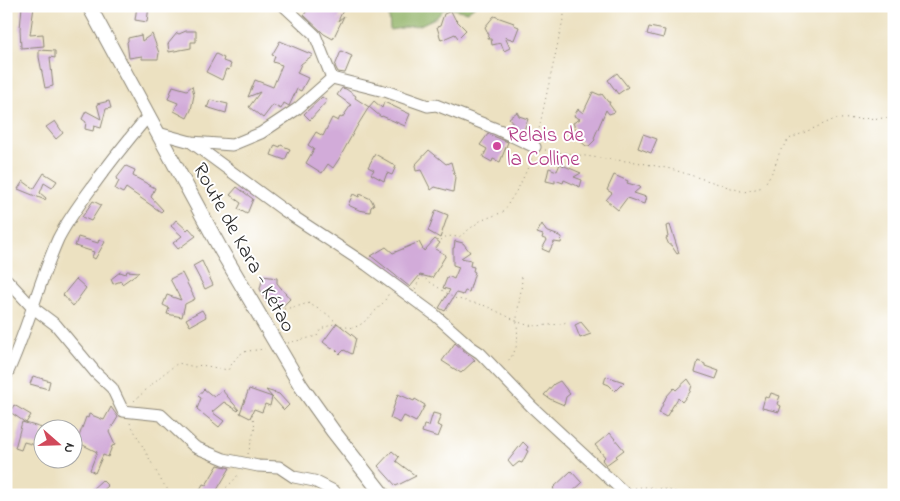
<svg xmlns="http://www.w3.org/2000/svg" width="900" height="501" viewBox="0 0 900 501" font-family="'Indie Flower',sans-serif">
<rect width="100%" height="100%" fill="#fff"/>
<filter id="ink" filterUnits="userSpaceOnUse"><feTurbulence type="fractalNoise" baseFrequency=".02" numOctaves="2"/><feDisplacementMap in="SourceGraphic" scale="10" xChannelSelector="R" yChannelSelector="G"/><feConvolveMatrix kernelMatrix="1 2 1 2 8 2 1 2 1" color-interpolation-filters="sRGB"/></filter>
<filter id="wash" filterUnits="userSpaceOnUse"><feTurbulence type="fractalNoise" baseFrequency=".0096" numOctaves="4" result="noise"/><feDisplacementMap in="SourceGraphic" scale="20" xChannelSelector="R" yChannelSelector="G"/><feGaussianBlur stdDeviation="1.12" result="paint"/><feColorMatrix in="noise" values="0 0 0 0 0 0 0 0 0 0 0 0 0 0 0 0 0 1.4 0 .05"/><feComposite in="paint" operator="in"/></filter>
<g filter="url(#wash)">
<rect width="100%" height="100%" fill="#ece1c1"/>
<path fill="#92b368" stroke="#5e6f4a" d="M403,6h72l-8,6 -19,-4 -5,2 -6,7 -17,8 -30,5 -1,-14z"/>
<g id="blocks">
<g fill="#d2abd9">
<path d="M22,6l12,1 -4,28 13,-1 1,12 -23,2 -1,-19z"/>
<path d="M137,6h12l-2,16 -12,-2z"/>
<path d="M310,6h14l11,5 3,-5h7l-7,15 6,-5 -11,23 -9,-5 -20,-19z"/>
<path d="M451,11l4,8 11,11 -8,8 -3,-4 -14,6 -4,-13 3,-1 4,-12z"/>
<path d="M494,16l20,7v2l5,2 -5,13 -9,-3 5,11 -6,3 -3,-8 -9,2 -1,-6h-3l1,-4 -4,-8z"/>
<path d="M649,27l16,3 -2,8 -16,-4z"/>
<path d="M186,31h10v11h-5v6l-22,4 -1,-8 9,-11 2,1z"/>
<path d="M152,34l7,19 -1,6h-16v-3l-13,2 -2,-16 1,-1v-3l13,-3 1,6z"/>
<path d="M280,41l33,14 -12,9 -4,9 11,5 -7,13 -4,-2 -8,17 -5,-3 -3,6 -8,-4 -10,13 -14,-11 11,-15 -12,5 7,-17 18,7 9,-22 -9,-3 2,-6 -3,-1z"/>
<path d="M39,50l16,1v7l-5,-1 3,29 -8,2 -6,-31z"/>
<path d="M341,51l11,5 -7,17 -7,-1 -3,-6z"/>
<path d="M216,54l8,4 -1,3 8,3 -2,6 -3,-1 -4,11 -16,-8z"/>
<path d="M617,73l11,14 -10,7 -10,-14z"/>
<path d="M173,86l14,4 5,-4 2,9 -3,15 -4,8 -13,-7 4,-8 -10,-4z"/>
<path d="M342,88l4,1 10,7 -1,2 14,9 -13,21 -17,31 -6,9 -5,-4 -6,9 -16,-10 8,-14 -6,-4 8,-13 7,4 9,-18 6,3 2,-4 2,1 9,-13 -14,-10z"/>
<path d="M593,92l7,3 2,-1 6,8h2l-1,2 6,8 -6,2 -3,-4 -12,28 1,2 -6,6h-3l-9,-8 2,-2 -3,-2 1,-2 -4,-9 7,-4 -6,-3 4,-7 5,4z"/>
<path d="M322,97l5,4 -17,19 -6,-6z"/>
<path d="M210,100l18,4 -2,9 -20,-6 2,-1z"/>
<path d="M109,101l2,7 -5,1 -5,19 -7,-2 -1,5 -8,-2 1,-7 -4,-3 4,-8 15,8 -4,-15z"/>
<path d="M374,101l8,7 2,-6 26,12 -5,12 -23,-10 -1,1 -12,-10z"/>
<path d="M517,112l2,4 9,3 -5,14 -12,-6 2,-4 -4,-5z"/>
<path d="M55,121l8,12 -7,6 -10,-12z"/>
<path d="M488,134l20,8 -8,20 -7,-3 -1,3 -9,-5 4,-8 -7,-4z"/>
<path d="M643,134l14,5 -6,14 -13,-5z"/>
<path d="M275,145l5,2 1,-2 9,4 -5,11 -14,-5z"/>
<path d="M429,150l17,14 5,-2 4,15 -2,15 -18,-5 -4,3 -10,-20 -5,1 -1,-6z"/>
<path d="M375,154l21,12 -4,9 -5,-2 -3,8 -13,-7 3,-4 -6,-3z"/>
<path d="M560,164l21,9 -7,4 8,3 -2,7 -16,-7 -1,3 -8,-3v3l-9,-2 3,-13 8,3z"/>
<path d="M126,166l9,4 -2,6 22,12 -4,9 12,13 -2,2 -35,-24 -3,5 -8,-4 4,-8 -3,-2z"/>
<path d="M44,173l13,8 -5,7 -8,-5 -4,10 6,5 -1,2 -27,-11 5,-8 11,8z"/>
<path d="M614,175l14,6 -1,2 14,4 -7,6 12,4 -2,7 -17,-6 -9,12 -12,-10 6,-7 -5,-3z"/>
<path d="M237,187l16,12 -6,15 -9,-5 3,-6 -11,-8z"/>
<path d="M353,194l6,3 1,-3 11,5 3,6 -3,2 -1,5 -11,-2 -11,-5z"/>
<path d="M93,201l8,4 -10,16 -9,-4z"/>
<path d="M436,210l12,5 -8,23 -12,-7z"/>
<path d="M176,220l11,10 2,-2 7,8 -18,13 -5,-6 9,-7 -11,-10z"/>
<path d="M542,224l4,7 16,6 -1,6 -7,-1 -5,10 -7,-3 5,-9 -5,-2 1,-3 -6,-2z"/>
<path d="M670,225l9,28 -2,1 -6,-9h-2l-3,-7 2,-1 -2,-11z"/>
<path d="M78,237l20,6 1,-4 6,3 -10,17 -3,-2 2,-5 -19,-6z"/>
<path d="M435,239l5,4 -5,6 11,6 -14,23 -12,-3 -10,12 -39,-31 15,-9 7,6 26,-11 5,9z"/>
<path d="M455,241l8,2 7,9 -9,6 10,2 -1,6 4,1 -1,4 2,1 -6,20 -4,-1 -2,4 -7,-2 -11,18 -6,-3 11,-18 -7,-2 4,-10 3,-1 4,2 5,-12 -6,-2v-17h1z"/>
<path d="M202,261l11,24 -8,4 -12,-23z"/>
<path d="M127,271l12,1 -17,12 -1,-3 -8,3 -2,-5 9,-7 6,2z"/>
<path d="M182,273l13,26 -10,5 -3,13 -15,-3 2,-6 -6,-3 4,-10 14,5 -11,-21z"/>
<path d="M263,276l14,2v5l13,16 -12,12 -12,-10 -6,-12z"/>
<path d="M76,279l10,9 -13,18 -10,-11z"/>
<path d="M202,310l4,7 -16,9 -4,-7z"/>
<path d="M581,322l10,12 -11,4 -5,-13z"/>
<path d="M337,323l19,15 -4,16 -8,-4 -4,4 -7,-7 -1,2 -9,-7z"/>
<path d="M455,343l20,17 -14,13 -19,-12z"/>
<path d="M698,361l7,3v2l14,5 -3,8 -21,-7z"/>
<path d="M33,376l17,5 -2,8 -18,-5z"/>
<path d="M606,376l18,6 -9,9 -6,-6 -5,-2z"/>
<path d="M688,379l4,6 -2,7 -8,10 -4,-4 -12,19 -7,-4 7,-16 8,-9 2,2z"/>
<path d="M560,381l10,13 -4,3 -2,8 -14,-6 -6,-4 10,-11z"/>
<path d="M204,389l10,8 8,-7 17,20 -1,1 -14,-9 -12,10 12,9 -5,6 -22,-18 4,-11 -3,-2z"/>
<path d="M249,389l23,8 -6,-7 13,4 10,11 -5,5 -12,-13 -2,9 -5,-2 -3,8 -8,-3 -4,9 -10,-5z"/>
<path d="M771,393l9,3 -3,8 4,2 -2,6 -17,-4 3,-11 4,1z"/>
<path d="M398,394l16,7 1,-2 10,6 -9,17 -12,-6 -4,7 -10,-5z"/>
<path d="M14,405l17,10 -5,8 -16,-11z"/>
<path d="M111,407l7,10 -9,15 6,13 -3,1 -4,11 -5,-2 -8,18 -5,-3 7,-18 -20,-10 9,-25 2,1 1,-4 15,6z"/>
<path d="M433,413l8,2 -4,10 5,2 -4,10 -16,-5 2,-7 5,1z"/>
<path d="M22,422l20,6v19l-18,-5 -3,8 -6,-2z"/>
<path d="M610,433l14,17 -8,6 1,1 -11,8 -4,-5 3,-3 -10,-12z"/>
<path d="M523,442l5,5 -2,3 2,1 -6,12 -3,-1 -6,5 -5,-6z"/>
<path d="M392,451l7,6 -3,4 20,15 -20,10 -18,-20z"/>
<path d="M218,465l12,3 -16,27h-17l6,-11 3,1z"/>
<path d="M571,471l11,12 -13,12h-18l3,-6 -1,-1z"/>
<path d="M102,480l6,6 -10,9h-4l-4,-4z"/>
</g>
</g>
</g>
<g filter="url(#ink)">
<use href="#blocks" fill-opacity="0" stroke="#8c8676" stroke-width="1"/>
<g fill="none" stroke-linecap="round" stroke-linejoin="round">
<g stroke="#8c8676" stroke-width="13">
<g id="minor">
<path d="M284,6l31,29 17,43"/>
<path d="M332,78l56,14 40,14 8,-1 63,25 36,17"/>
<path d="M158,133l33,9 41,3 29,-12 36,-24 35,-31"/>
<path d="M191,142l94,69 82,54 68,50 36,32 9,6 52,54 95,88"/>
<path d="M6,279l26,28 24,18 40,48 16,15 11,23 38,4 34,32 29,12 34,7 21,1 15,10 20,4 20,10 -1,4"/>
<path d="M6,376c21,-44 32,-92 52,-137 8,-16 19,-31 29,-45 20,-28 40,-53 62,-79"/>
</g>
</g>
<g stroke="#8c8676" stroke-width="16">
<path id="major" d="M89,6l132,244 80,136 32,45 50,64"/>
</g>
<g stroke="#8c8676" stroke-width="1" stroke-dasharray="1 4" stroke-linecap="butt">
<path d="M537,138l29,-132"/>
<path d="M545,150l61,9 30,3 35,7 73,23 19,-5 11,-18 6,-18 9,-12 46,-20 59,-1"/>
<path d="M441,240l6,-4 12,1 21,-16 23,-9 17,-27 13,-29"/>
<path d="M415,289l6,-13 33,22 32,8 37,18 12,2 27,-2 6,-3"/>
<path d="M284,309l15,-3 9,-3 19,11 9,8"/>
<path d="M288,343l29,-7 4,-7 15,-6c18,10 26,2 38,-11 7,-6 11,-11 15,-19"/>
<path d="M505,364c20,-20 9,-32 13,-55 2,-13 4,-21 4,-35"/>
<path d="M134,401l28,-26 16,-12 17,4 6,-2 27,5c13,-21 14,-18 37,-21"/>
<path d="M130,423l32,59 10,13"/>
<path d="M248,454l7,-27 -4,-18"/>
<path d="M635,488c17,-3 35,2 52,7"/>
<path d="M220,495c6,-9 14,-13 19,-22"/>
</g>
<use href="#minor" stroke="#fff" stroke-width="11"/>
<use href="#major" stroke="#fff" stroke-width="14"/>
</g>
</g>
<circle fill="#d1479c" stroke="#fff" stroke-width="2" cx="497" cy="146" r="5"/>
<g text-anchor="middle" stroke-width="4" stroke-linejoin="round" paint-order="stroke">
<g font-size="21" fill="#b23c85" stroke="#fff" text-anchor="start">
<text x="507" y="141">Relais de<tspan x="507" dy="24">la Colline</tspan></text>
</g>
<g font-size="21" fill="#2b2b2b" stroke="#fff">
<text transform="translate(245 247) rotate(61)" y="7">Route de Kara - Kétao</text>
</g>
</g>
<rect width="900" height="501" fill="none" stroke="#fff" stroke-width="25"/>
<g transform="translate(58 444) rotate(110)"><circle r="24" fill="#ffffff" stroke="#aaaaaa"/>
<path d="M0-4L9 19L0 12L-9 19Z" fill="#d1495b"/>
<text y="-8" font-size="14" font-weight="bold" text-anchor="middle" fill="#2b2b2b">N</text>
</g>
</svg>
